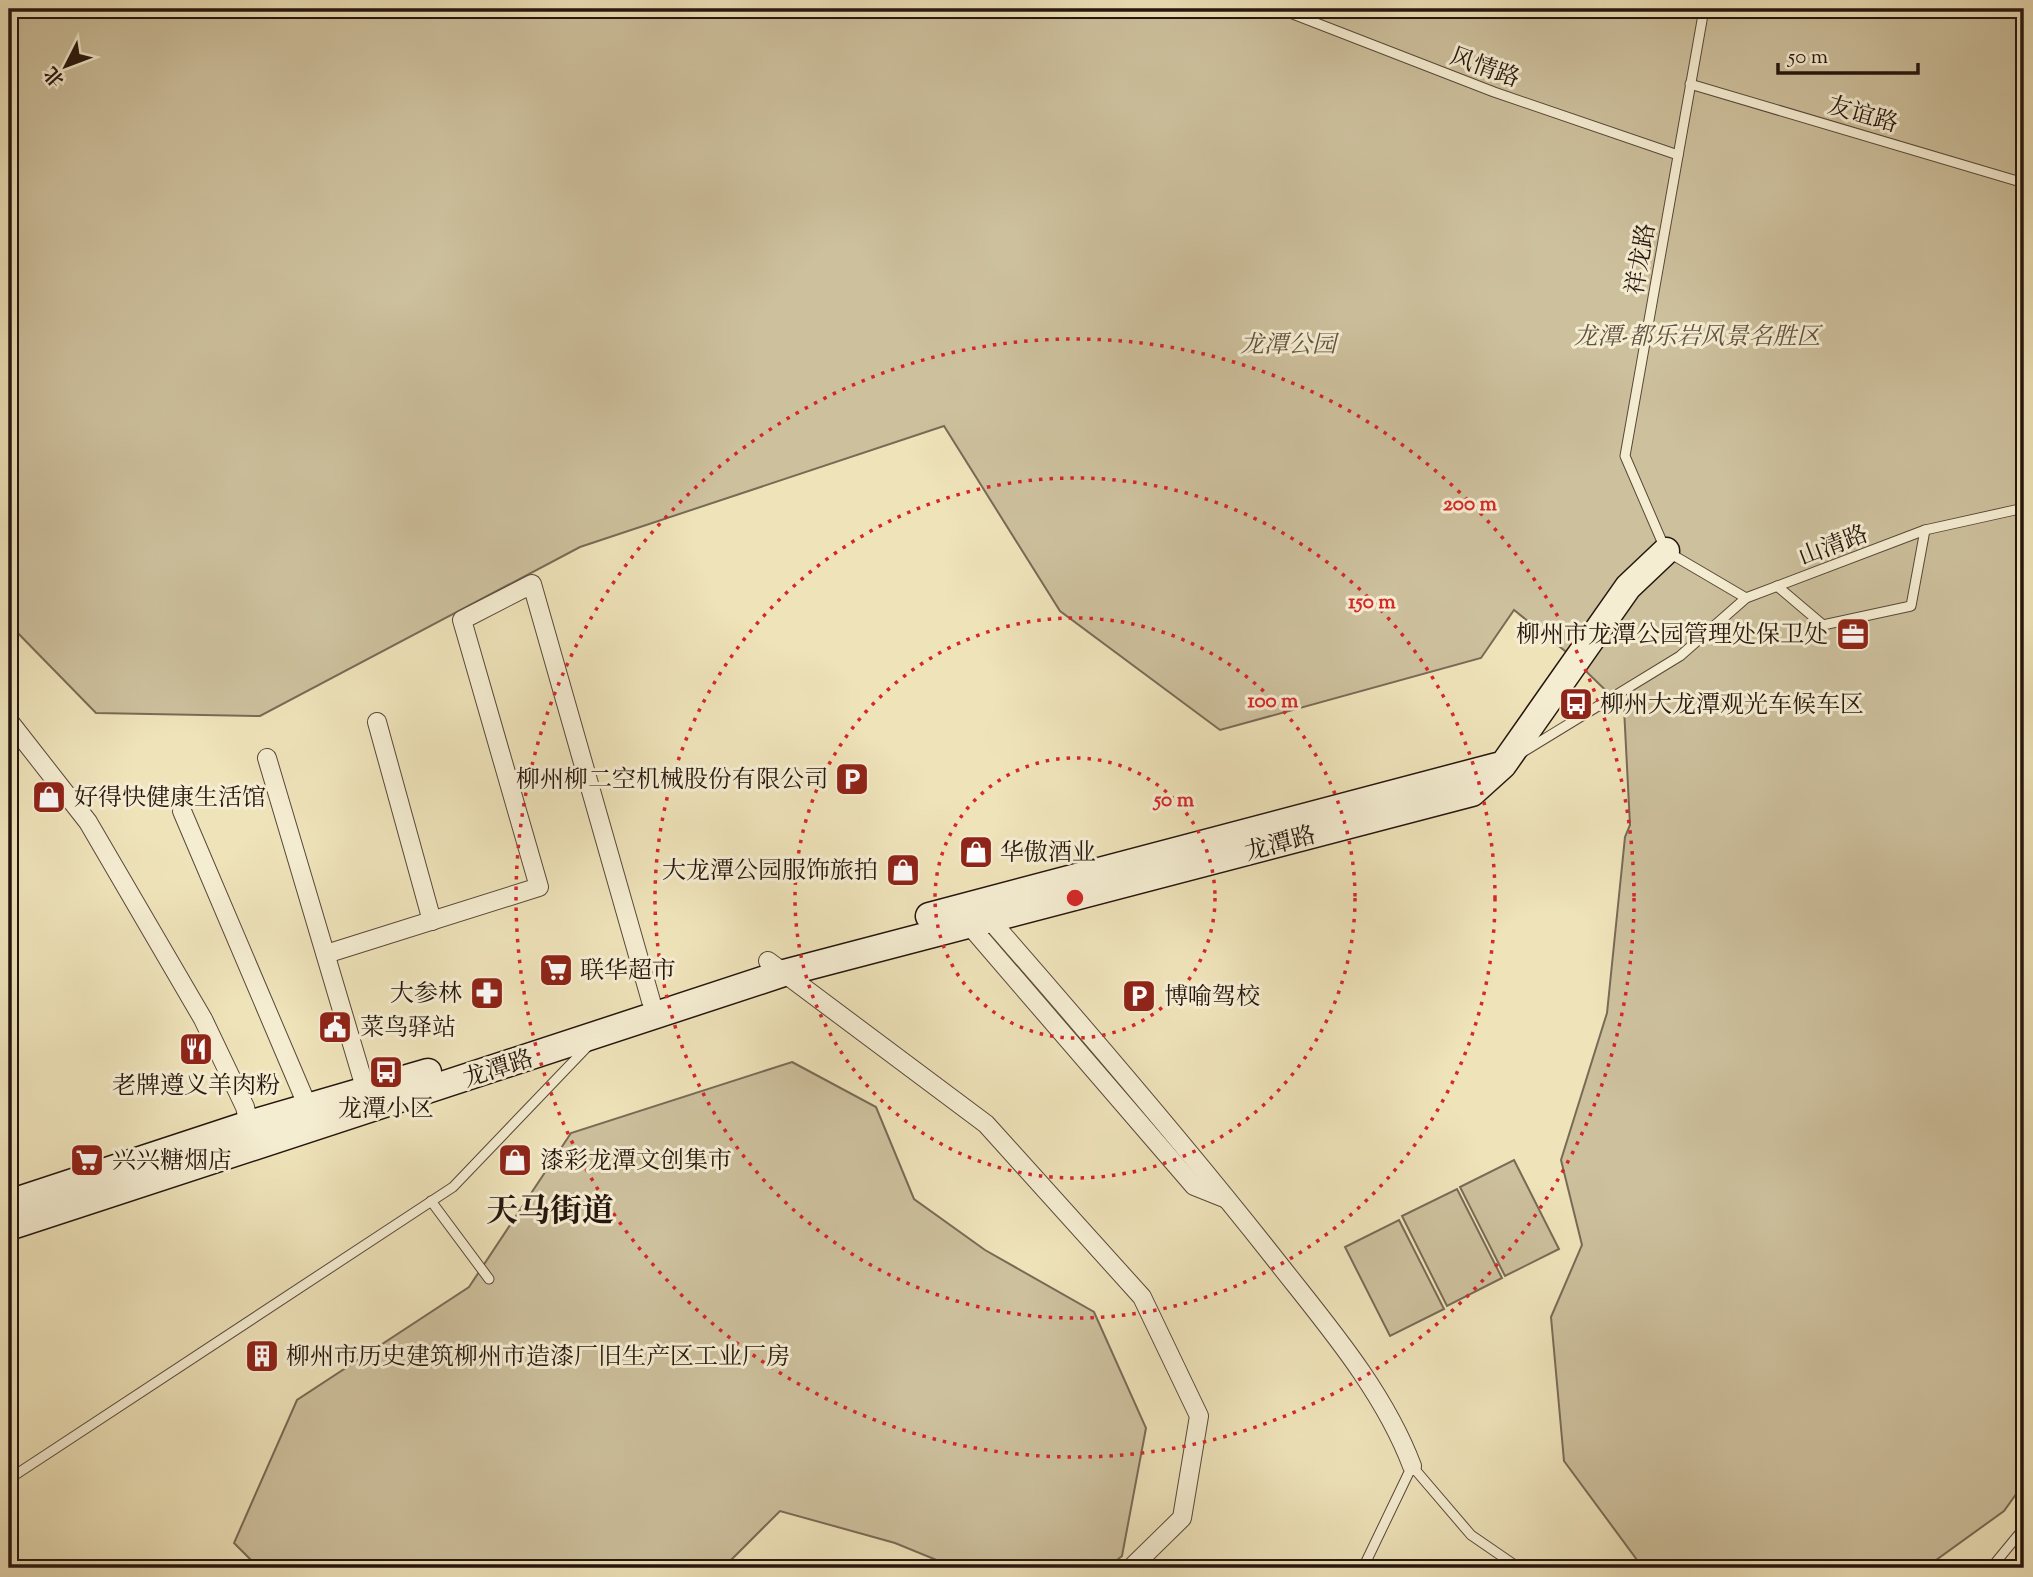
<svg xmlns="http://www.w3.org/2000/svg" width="2033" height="1577" viewBox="0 0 2033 1577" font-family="'Sorts Mill Goudy','Noto Serif SC',serif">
<rect width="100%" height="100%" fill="#efe3ba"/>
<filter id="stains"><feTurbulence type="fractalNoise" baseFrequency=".00286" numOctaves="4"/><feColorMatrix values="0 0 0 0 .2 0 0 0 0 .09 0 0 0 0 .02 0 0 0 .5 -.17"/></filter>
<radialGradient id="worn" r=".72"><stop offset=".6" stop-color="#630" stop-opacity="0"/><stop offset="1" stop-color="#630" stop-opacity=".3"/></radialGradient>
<g fill="#cdc09d" stroke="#796a56" stroke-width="2">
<path d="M9,9h2015v1474l-20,28 -79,57h-282l-79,-107 -13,-144 31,-72 -21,-85 46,-147 18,-176 5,-12 -6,-117 -59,-57 -51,-41 -33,48 -261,72 -160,-119 -116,-185 -364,121 -320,169 -164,-3 -87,-89z"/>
<path d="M792,1062l84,45 38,92 71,51 109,62 52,116 -24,128 -15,12h-151l-61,-25 -115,-32 -57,57h-464l-25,-25 63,-143 172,-113 102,-154z"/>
<path d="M1514,1160l45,89 -54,27 -45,-89z"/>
<path d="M1457,1189l45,89 -55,28 -45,-90z"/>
<path d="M1399,1220l45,89 -54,27 -45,-89z"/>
</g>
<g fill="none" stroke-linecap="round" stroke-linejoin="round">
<g stroke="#584839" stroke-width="11">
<g id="lane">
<path d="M1280,9l214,83 184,63"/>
<path d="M1704,9l-79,447 41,95 80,47"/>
<path d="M1690,84l334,99"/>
<path d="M1777,586l46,39 88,-19 14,-76"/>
<path d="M1523,752l157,-96 66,-58 179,-68 99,-22"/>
<path d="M431,1201l58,78"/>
<path d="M9,1479l444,-292 136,-142"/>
<path d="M1363,1568l49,-102 59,69 48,33"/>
<path d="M1991,1568l33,-40"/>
</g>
</g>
<g stroke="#584839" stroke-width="20">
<g id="street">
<path d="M9,721l79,101 115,197 42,88 4,17"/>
<path d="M377,722l55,199"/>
<path d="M267,758l99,333"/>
<path d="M182,811l126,296"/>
<path d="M984,913c99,113 198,228 291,346 50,64 108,130 137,207"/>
<path d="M964,919l230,267 30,12"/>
<path d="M326,954l213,-67 -77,-267 70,-36 119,417"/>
<path d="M768,961l218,163 156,173 57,119 -17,102 -51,50"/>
</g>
</g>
<g stroke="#25150e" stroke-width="29">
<g id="secondary">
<path d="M929,916l568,-150"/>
<path d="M9,1203l240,-79 179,-52"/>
<path d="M9,1227l775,-254 688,-180 31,-28 125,-178 38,-36"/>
</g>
</g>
<use href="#lane" stroke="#f5edd2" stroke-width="9"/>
<use href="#street" stroke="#f5edd2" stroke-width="18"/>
<use href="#secondary" stroke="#f5edd2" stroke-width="26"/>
</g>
<g fill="none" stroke="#d62828" stroke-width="3.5" stroke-dasharray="3.5 7">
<circle cx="1075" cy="898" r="140"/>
<circle cx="1075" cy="898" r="280"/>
<circle cx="1075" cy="898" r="420"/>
<circle cx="1075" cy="898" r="559"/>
</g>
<defs>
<g id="office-square" transform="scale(1.75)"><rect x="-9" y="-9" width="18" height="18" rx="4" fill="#8f2418" stroke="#f5edd2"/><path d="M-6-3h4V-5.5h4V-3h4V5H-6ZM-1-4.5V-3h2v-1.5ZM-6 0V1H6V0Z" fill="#fff"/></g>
<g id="bus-square" transform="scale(1.75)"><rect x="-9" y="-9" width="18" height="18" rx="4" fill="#8f2418" stroke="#f5edd2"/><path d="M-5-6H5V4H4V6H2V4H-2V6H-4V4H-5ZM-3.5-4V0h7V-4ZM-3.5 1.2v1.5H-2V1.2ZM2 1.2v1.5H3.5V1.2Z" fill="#fff"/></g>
<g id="parking-square" transform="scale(1.75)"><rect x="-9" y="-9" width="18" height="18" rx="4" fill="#8f2418" stroke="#f5edd2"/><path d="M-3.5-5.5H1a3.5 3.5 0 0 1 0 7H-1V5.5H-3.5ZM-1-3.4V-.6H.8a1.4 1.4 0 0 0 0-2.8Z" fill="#fff"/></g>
<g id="shop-square" transform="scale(1.75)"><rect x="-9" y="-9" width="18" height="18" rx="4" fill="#8f2418" stroke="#f5edd2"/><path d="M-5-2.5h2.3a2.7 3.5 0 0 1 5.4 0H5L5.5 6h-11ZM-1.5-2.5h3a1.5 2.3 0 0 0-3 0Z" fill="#fff"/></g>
<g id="supermarket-square" transform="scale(1.75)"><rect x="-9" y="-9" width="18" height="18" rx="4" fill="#8f2418" stroke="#f5edd2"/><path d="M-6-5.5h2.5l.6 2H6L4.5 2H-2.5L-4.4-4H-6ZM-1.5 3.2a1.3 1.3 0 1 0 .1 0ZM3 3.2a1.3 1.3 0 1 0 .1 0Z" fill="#fff"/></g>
<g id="pharmacy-square" transform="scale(1.75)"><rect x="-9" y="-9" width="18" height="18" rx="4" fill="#8f2418" stroke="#f5edd2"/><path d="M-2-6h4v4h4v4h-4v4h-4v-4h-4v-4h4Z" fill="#fff"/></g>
<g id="civic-square" transform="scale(1.75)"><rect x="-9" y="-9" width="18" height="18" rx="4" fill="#8f2418" stroke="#f5edd2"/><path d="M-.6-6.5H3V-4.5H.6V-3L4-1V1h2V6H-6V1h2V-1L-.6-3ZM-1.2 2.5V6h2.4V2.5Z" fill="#fff"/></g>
<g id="restaurant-square" transform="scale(1.75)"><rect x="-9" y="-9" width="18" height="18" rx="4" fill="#8f2418" stroke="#f5edd2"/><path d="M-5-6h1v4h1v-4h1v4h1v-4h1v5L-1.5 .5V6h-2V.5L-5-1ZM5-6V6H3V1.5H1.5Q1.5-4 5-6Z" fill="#fff"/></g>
<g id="building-square" transform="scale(1.75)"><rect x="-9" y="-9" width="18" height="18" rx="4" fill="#8f2418" stroke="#f5edd2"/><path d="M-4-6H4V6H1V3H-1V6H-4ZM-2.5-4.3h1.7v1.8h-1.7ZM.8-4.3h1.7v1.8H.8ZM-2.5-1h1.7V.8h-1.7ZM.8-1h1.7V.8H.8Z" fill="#fff"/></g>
</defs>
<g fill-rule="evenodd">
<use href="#office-square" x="1853" y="634"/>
<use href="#bus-square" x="1576" y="704"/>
<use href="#parking-square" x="852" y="779"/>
<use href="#shop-square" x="49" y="797"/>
<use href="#shop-square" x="976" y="852"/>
<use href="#shop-square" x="903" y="870"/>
<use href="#supermarket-square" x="556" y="970"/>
<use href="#pharmacy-square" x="487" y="993"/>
<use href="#parking-square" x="1139" y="996"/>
<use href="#civic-square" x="335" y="1027"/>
<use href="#restaurant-square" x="196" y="1049"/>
<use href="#bus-square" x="386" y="1072"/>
<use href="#supermarket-square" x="87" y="1160"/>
<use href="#shop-square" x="515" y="1160"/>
<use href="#building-square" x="262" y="1356"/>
</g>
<g text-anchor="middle" stroke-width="6" stroke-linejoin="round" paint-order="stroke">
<g font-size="24" fill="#25150e" stroke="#f5edd2">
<text transform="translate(1485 67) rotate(20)" y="8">风情路</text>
<text transform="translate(1863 114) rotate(16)" y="8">友谊路</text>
<text transform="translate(1640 259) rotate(-80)" y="8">祥龙路</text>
<text transform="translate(1833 545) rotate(-21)" y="8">山清路</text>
<text transform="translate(1280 843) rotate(-15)" y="8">龙潭路</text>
<text transform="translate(498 1068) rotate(-18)" y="8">龙潭路</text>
</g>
<g font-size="24" font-style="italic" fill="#605140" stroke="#f5edd2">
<text x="1697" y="344">龙潭-都乐岩风景名胜区</text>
<text x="1288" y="352">龙潭公园</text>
</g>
<g font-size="24" fill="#25150e" stroke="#f5edd2" text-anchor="start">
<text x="1828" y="642" text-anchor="end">柳州市龙潭公园管理处保卫处</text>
<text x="1600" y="712">柳州大龙潭观光车候车区</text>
<text x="828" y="787" text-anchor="end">柳州柳二空机械股份有限公司</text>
<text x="74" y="805">好得快健康生活馆</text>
<text x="1000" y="860">华傲酒业</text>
<text x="878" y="878" text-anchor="end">大龙潭公园服饰旅拍</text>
<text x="580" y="978">联华超市</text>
<text x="462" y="1001" text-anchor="end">大参林</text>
<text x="1164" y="1004">博喻驾校</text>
<text x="360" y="1035">菜鸟驿站</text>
<text x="196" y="1093" text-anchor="middle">老牌遵义羊肉粉</text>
<text x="386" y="1116" text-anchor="middle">龙潭小区</text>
<text x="112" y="1168">兴兴糖烟店</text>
<text x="540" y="1168">漆彩龙潭文创集市</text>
<text x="286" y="1364">柳州市历史建筑柳州市造漆厂旧生产区工业厂房</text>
</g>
<g font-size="32" font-weight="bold" fill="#25150e" stroke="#f5edd2">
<text x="550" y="1221">天马街道</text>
</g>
</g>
<circle cx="1075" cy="898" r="10" fill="#d62828" stroke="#f5edd2" stroke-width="3.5"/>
<g font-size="21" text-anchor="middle" font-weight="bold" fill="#d62828" stroke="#f5edd2" stroke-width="6" stroke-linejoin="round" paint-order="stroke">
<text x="1470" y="510">200 m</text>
<text x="1372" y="608">150 m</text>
<text x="1273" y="707">100 m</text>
<text x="1174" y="806">50 m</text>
</g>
<rect width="2033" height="1577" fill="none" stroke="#efe3ba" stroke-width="35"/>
<rect x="10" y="10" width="2012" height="1556" fill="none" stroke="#25150e" stroke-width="3.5"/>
<rect x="18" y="18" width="1998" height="1542" fill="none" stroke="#25150e" stroke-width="2"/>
<g transform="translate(66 66) rotate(228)" stroke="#f5edd2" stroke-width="5" paint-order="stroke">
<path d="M0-5L12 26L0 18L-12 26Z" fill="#25150e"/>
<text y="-10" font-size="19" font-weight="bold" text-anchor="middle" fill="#25150e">北</text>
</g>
<path d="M1778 63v10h140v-10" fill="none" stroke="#25150e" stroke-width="3.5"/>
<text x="1788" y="63" font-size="21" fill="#25150e" stroke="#f5edd2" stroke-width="5" paint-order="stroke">50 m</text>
<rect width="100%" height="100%" filter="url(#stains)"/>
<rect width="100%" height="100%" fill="url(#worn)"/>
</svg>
